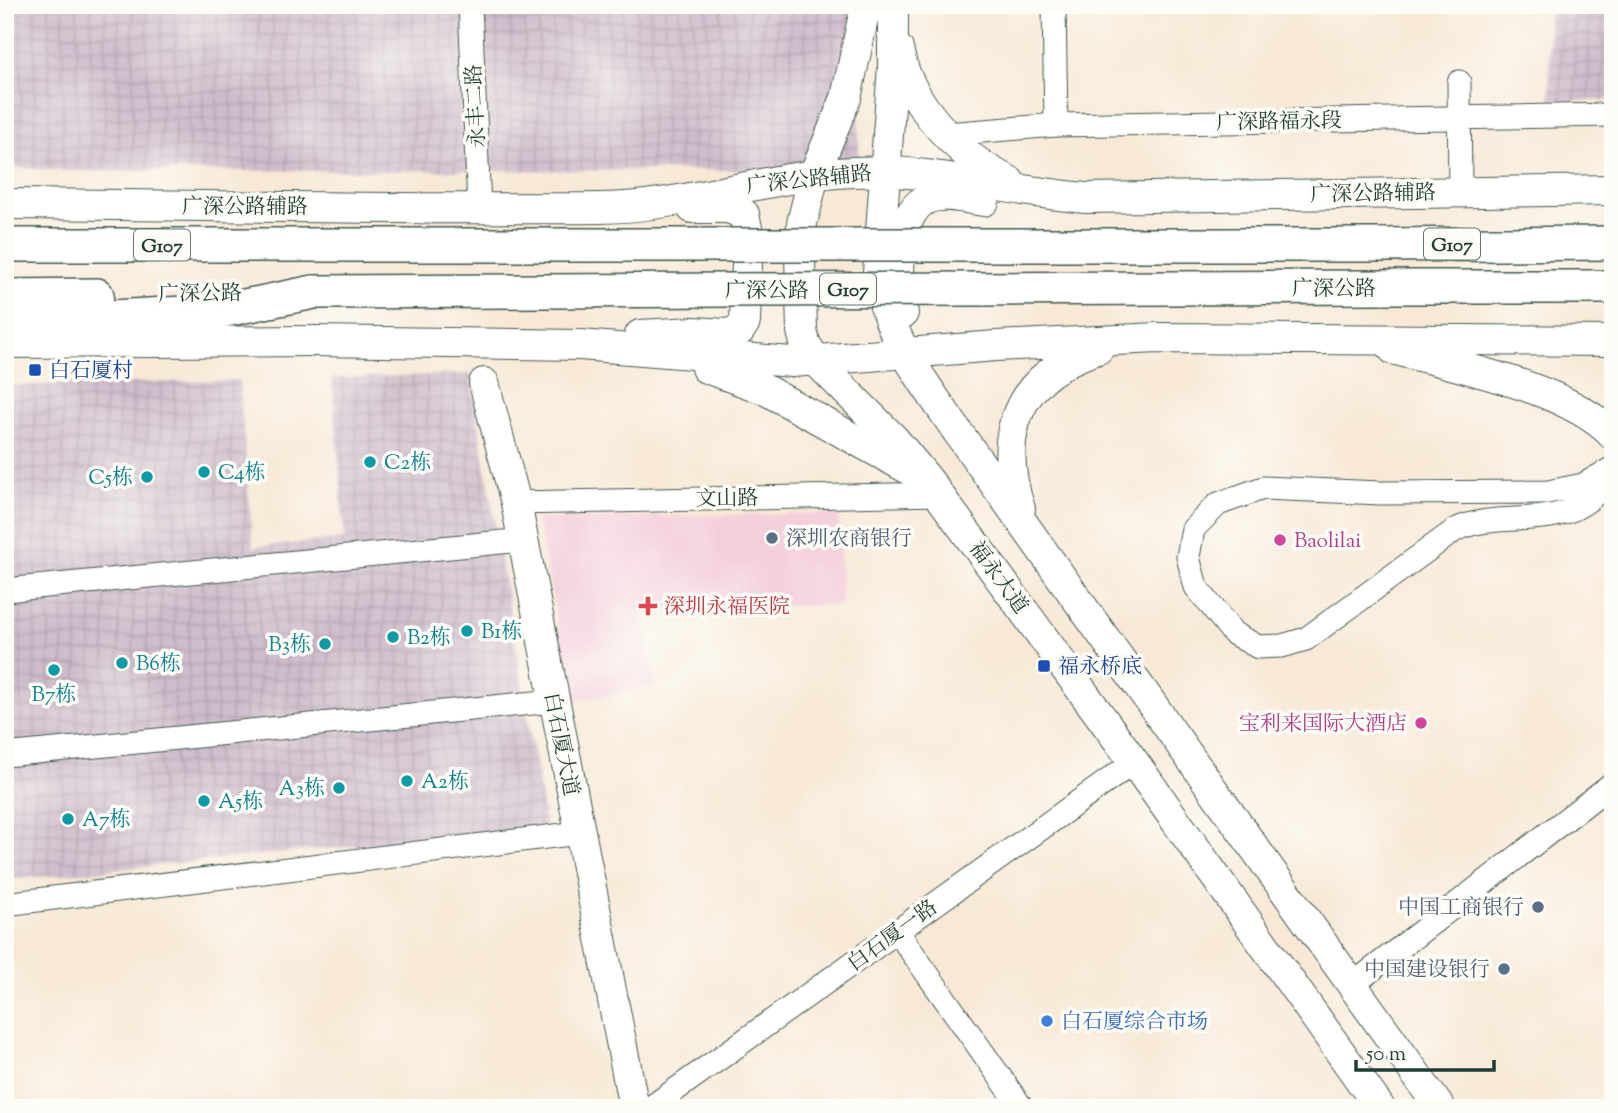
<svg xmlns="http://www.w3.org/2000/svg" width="1618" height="1113" viewBox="0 0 1618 1113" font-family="'Sorts Mill Goudy','Noto Serif SC',serif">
<defs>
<pattern id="industrial-grid" width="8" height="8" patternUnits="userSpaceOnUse" patternTransform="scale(1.75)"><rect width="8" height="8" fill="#d0bdcc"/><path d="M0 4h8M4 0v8" fill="none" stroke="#b2a3b0"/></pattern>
</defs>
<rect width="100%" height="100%" fill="#fdfcf7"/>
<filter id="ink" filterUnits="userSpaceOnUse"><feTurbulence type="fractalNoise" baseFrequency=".0143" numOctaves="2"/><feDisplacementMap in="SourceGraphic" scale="14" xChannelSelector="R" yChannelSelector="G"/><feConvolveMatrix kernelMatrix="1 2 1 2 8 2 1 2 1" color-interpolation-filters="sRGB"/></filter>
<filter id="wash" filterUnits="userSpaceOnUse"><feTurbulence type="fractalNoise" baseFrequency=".00686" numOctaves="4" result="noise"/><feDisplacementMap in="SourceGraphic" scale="28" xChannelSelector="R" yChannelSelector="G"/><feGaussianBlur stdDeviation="1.57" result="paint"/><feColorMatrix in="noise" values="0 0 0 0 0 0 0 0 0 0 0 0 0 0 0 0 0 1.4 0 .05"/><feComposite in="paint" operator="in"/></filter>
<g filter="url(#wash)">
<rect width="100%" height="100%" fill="#f8e9d7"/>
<path fill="#f4cfdc" d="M839,513l2,92 -200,3 15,78 -83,16 -36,-183z"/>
<g fill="url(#industrial-grid)">
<path d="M5,5h854v165l-784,1 -70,-4z"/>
<path d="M1549,5h64v95l-63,1z"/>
<path d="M470,374l76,453 -541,53v-494l234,-6 14,167 92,-8 -13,-161z"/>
</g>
</g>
<g filter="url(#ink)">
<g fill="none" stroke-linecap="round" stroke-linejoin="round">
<g stroke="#40574c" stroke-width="25">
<g id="minor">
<path d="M470,5l9,202"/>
<path d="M1054,5l2,120"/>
<path d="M1459,82l1,110"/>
<path d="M946,134l110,-9 557,-10"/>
<path d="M1610,470c-6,9 -11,21 -19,28 -39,33 -92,11 -136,32l-149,109 -24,7 -24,1 -25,-14 -37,-46 -8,-30 5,-28 25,-25 45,-16 118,5 167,-1 35,-7 30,-17"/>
<path d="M516,503l422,-9"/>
<path d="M5,590l518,-50"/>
<path d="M5,755l549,-54"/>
<path d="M5,904l574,-71"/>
<path d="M897,931l125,177"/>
<path d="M1352,985l261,-202"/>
<path d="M650,1108l484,-346"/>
</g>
</g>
<g stroke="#40574c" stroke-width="32">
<g id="major">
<path d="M866,5l-20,93 -32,77 -12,48 -2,32 2,76 3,12 11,18 78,78 34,41 206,282 246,346"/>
<path d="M893,5v61l-15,206c6,62 45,108 79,159l483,677"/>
<path d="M898,49c11,56 62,108 111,132"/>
<path d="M5,204c199,1 397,6 596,4 85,-1 168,-33 253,-36 80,-4 154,20 233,26l526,-8"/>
<path d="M903,313c-7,-28 -8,-103 26,-115 16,-6 38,1 55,3"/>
<path d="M640,335l54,-3 33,2 13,-4 5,-8 3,-89 -4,-19 -16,-6h-36"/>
<path d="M5,343l309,-2 266,4 212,17 204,-16 162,-8 455,3"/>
<path d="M1393,349c64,18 174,38 220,86"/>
<path d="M706,368l58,21 148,82"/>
<path d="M484,383l32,120 118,605"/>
<path d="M1020,509c-25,-77 -2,-135 78,-160"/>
</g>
</g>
<g stroke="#40574c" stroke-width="36">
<g id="highway">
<path d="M5,245h313"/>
<path d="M1381,245l232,-2"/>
<path d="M1382,287h231"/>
<path d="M5,296l92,-1"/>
<path d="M5,323l215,-12 94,-19"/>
</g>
</g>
<use href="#minor" stroke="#fff" stroke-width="23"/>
<use href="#major" stroke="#fff" stroke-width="30"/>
<use href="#highway" stroke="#fff" stroke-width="33"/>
<g stroke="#40574c" stroke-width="36" stroke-linecap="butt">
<g id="highway-bridge">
<path d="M318,245h1063"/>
<path d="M314,292l1068,-5"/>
</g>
</g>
<use href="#highway-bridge" stroke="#fff" stroke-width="33"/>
</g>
</g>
<g fill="#1a4fb4" stroke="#fdfcf7" stroke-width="2.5">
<rect x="28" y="363" width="14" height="14" rx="3.5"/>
<rect x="1037" y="659" width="14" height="14" rx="3.5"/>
</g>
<g fill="#0f9aa8" stroke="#fdfcf7" stroke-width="2.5">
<circle cx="370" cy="462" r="7"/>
<circle cx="204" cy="472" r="7"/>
<circle cx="147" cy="477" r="7"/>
<circle cx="467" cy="631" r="7"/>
<circle cx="393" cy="637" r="7"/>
<circle cx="325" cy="644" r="7"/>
<circle cx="122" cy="663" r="7"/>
<circle cx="54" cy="670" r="7"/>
<circle cx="407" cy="781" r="7"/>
<circle cx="339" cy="788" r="7"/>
<circle cx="204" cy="801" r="7"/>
<circle cx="68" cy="819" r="7"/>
</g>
<g fill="#5c6f8a" stroke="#fdfcf7" stroke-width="2.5">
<circle cx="772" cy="538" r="7"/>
<circle cx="1538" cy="907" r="7"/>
<circle cx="1504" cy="969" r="7"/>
</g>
<g fill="#d1479c" stroke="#fdfcf7" stroke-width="2.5">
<circle cx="1280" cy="540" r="7"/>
<circle cx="1421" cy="723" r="7"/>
</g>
<path fill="#e0444e" stroke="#fdfcf7" stroke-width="2.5" d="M644.5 595.5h7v7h7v7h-7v7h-7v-7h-7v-7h7z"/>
<circle fill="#3f7fe0" stroke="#fdfcf7" stroke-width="2.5" cx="1047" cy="1021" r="7"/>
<g text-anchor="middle" stroke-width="7" stroke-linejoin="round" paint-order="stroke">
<g fill="#fdfcf7" stroke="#62766e" stroke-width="2">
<rect x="1424" y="228.5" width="56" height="31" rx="5"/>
<rect x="134" y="229.5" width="56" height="31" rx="5"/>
<rect x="820" y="273.5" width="56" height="31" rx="5"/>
</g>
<g font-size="19" font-weight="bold" fill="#1f3d34">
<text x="1452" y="251">G107</text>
<text x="162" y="252">G107</text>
<text x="848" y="296">G107</text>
</g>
<g font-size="21" fill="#1f3d34" stroke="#fdfcf7">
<text transform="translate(475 106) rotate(-93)" y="7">永丰二路</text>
<text transform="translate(1279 121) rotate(-1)" y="7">广深路福永段</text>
<text transform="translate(809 179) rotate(-6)" y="7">广深公路辅路</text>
<text transform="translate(1373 193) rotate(-1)" y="7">广深公路辅路</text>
<text x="245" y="213">广深公路辅路</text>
<text x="1334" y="295">广深公路</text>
<text x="767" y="297">广深公路</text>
<text transform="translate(200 293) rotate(-1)" y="7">广深公路</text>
<text transform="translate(727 498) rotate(-1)" y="7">文山路</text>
<text transform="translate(999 577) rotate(54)" y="7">福永大道</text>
<text transform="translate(562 744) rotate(79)" y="7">白石厦大道</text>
<text transform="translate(892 935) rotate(-36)" y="7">白石厦一路</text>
</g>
<g font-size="21" fill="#164399" stroke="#fdfcf7" text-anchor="start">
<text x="49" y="377">白石厦村</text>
<text x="1058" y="673">福永桥底</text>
</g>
<g font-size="21" fill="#0d838f" stroke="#fdfcf7" text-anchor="start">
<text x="384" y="469">C2栋</text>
<text x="218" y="479">C4栋</text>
<text x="133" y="484" text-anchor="end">C5栋</text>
<text x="481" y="638">B1栋</text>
<text x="407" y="644">B2栋</text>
<text x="311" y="651" text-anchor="end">B3栋</text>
<text x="136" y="670">B6栋</text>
<text x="54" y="701" text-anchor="middle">B7栋</text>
<text x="421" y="788">A2栋</text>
<text x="325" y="795" text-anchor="end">A3栋</text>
<text x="218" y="808">A5栋</text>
<text x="82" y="826">A7栋</text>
</g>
<g font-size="21" fill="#4e5e75" stroke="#fdfcf7" text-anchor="end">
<text x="786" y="545" text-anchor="start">深圳农商银行</text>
<text x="1524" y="914">中国工商银行</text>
<text x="1490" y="976">中国建设银行</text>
</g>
<g font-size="21" fill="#b23c85" stroke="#fdfcf7" text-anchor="start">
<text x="1294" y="547">Baolilai</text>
<text x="1407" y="730" text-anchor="end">宝利来国际大酒店</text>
</g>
<g font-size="21" fill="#be3a42" stroke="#fdfcf7" text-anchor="start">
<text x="664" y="613">深圳永福医院</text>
</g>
<g font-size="21" fill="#366cbe" stroke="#fdfcf7" text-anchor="start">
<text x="1061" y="1028">白石厦综合市场</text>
</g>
</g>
<rect width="1618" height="1113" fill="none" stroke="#fdfcf7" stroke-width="28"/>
<path d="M1356 1060v10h138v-10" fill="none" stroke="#1f3d34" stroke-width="3.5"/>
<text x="1366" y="1060" font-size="21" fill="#1f3d34" stroke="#fdfcf7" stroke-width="5" paint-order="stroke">50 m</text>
</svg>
